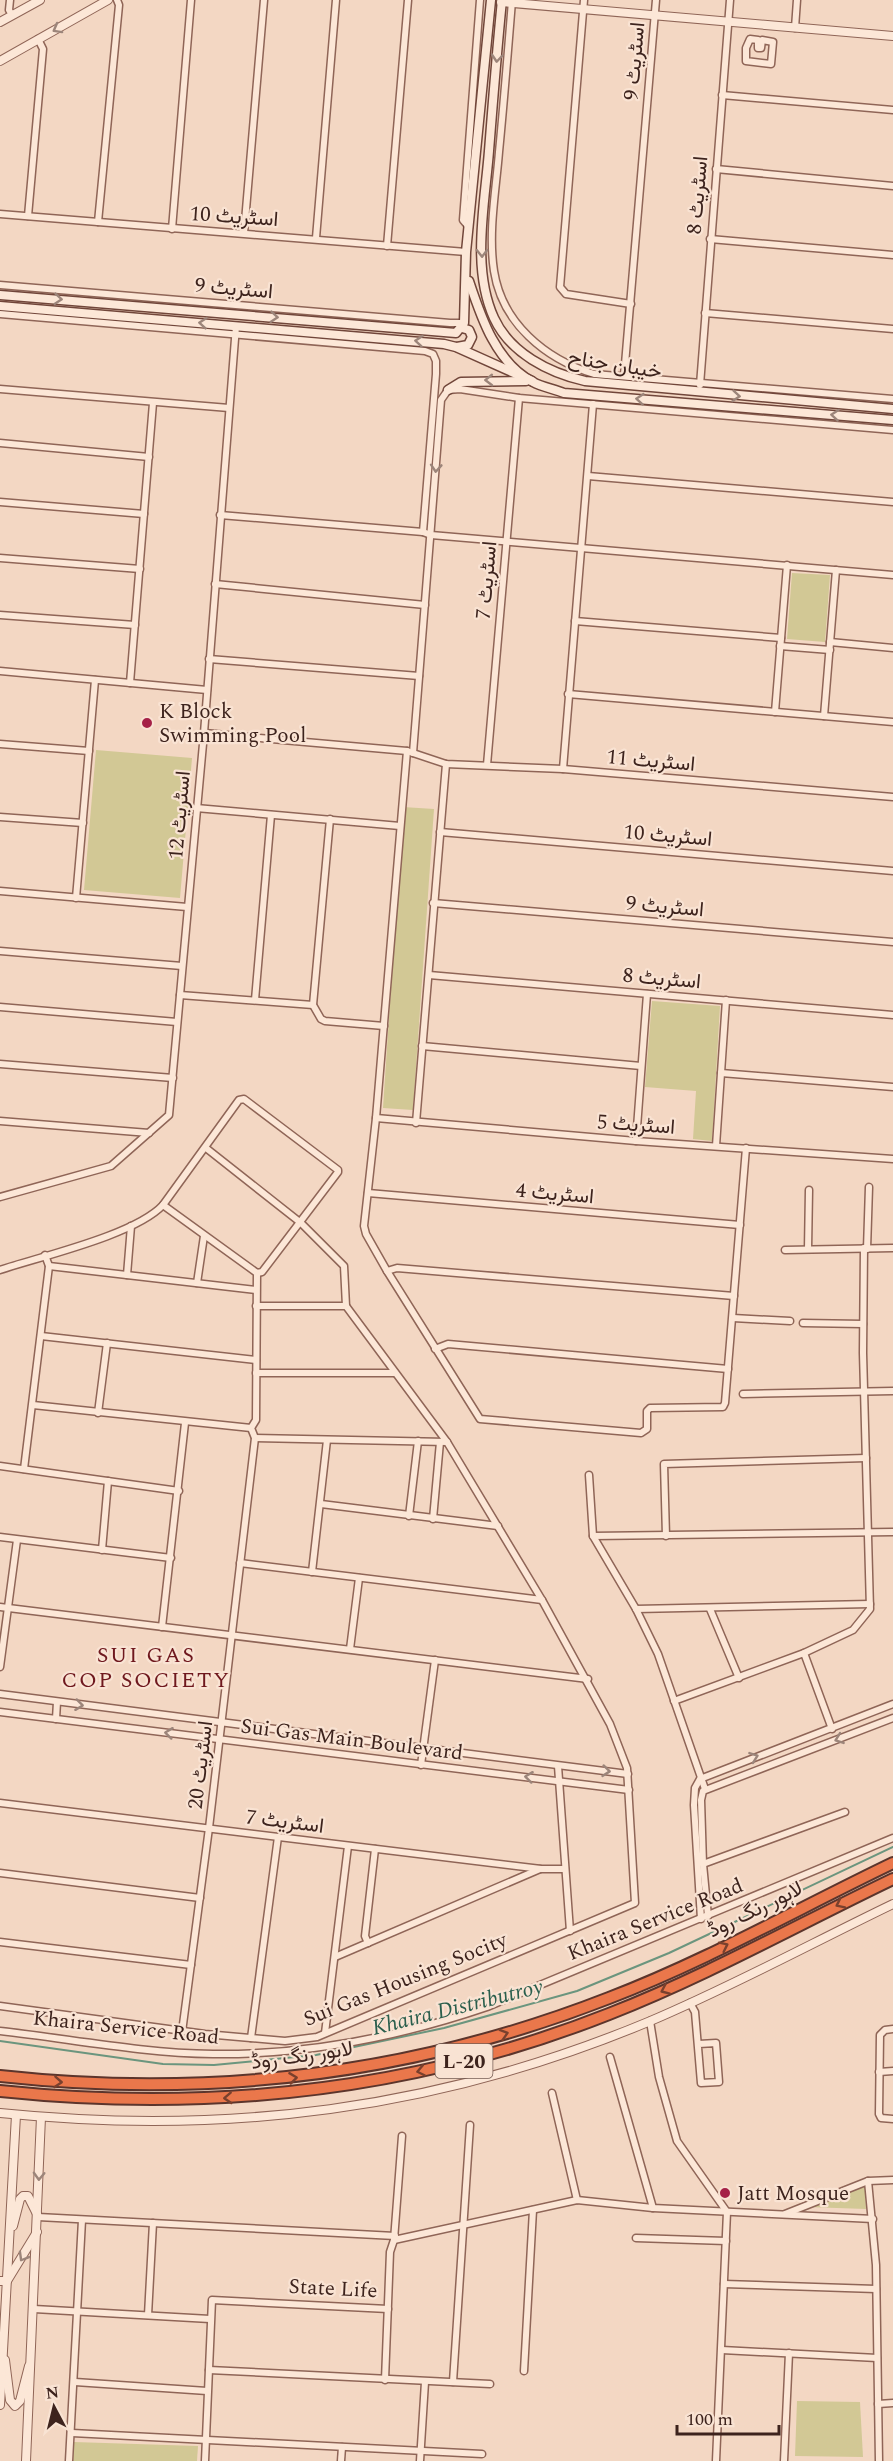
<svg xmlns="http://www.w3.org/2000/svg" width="893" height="2461" viewBox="0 0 893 2461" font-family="Spectral,Vazirmatn,serif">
<rect width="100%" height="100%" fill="#f3d7c3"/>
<g fill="#d2c895">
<path d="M792,573l38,2 -5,67 -38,-3z"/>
<path d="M96,750l96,8 -12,140 -96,-8z"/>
<path d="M403,807l31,2 -21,301 -30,-2z"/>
<path d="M652,1001l68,5 -8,135 -19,-2 3,-48 -51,-4z"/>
<path d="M865,2185l1,24 -59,-2z"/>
<path d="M797,2401l63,1 3,55 -68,-1z"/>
<path d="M74,2442l124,4 -1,15h-124z"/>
</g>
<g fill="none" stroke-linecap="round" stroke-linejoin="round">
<path stroke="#6b957e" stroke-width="2" d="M0,2041l163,23 51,1 102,-10 128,-27 133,-37 92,-38 224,-106"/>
<g stroke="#8f6557" stroke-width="9">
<g id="minor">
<path d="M10,0l-1,10 3,5"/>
<path d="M584,0l-24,287 6,7 65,10"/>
<path d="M512,1c-4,50 -8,100 -13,151 -3,38 -11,80 -5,119 8,52 51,88 100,103l299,25"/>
<path d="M795,28l2,-28"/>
<path d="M750,39l8,1v8h3l1,-8 11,2 -2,22 -25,-3v-13z"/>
<path d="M722,95l171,15"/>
<path d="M716,169l177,17"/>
<path d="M0,214l466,38"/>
<path d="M28,216l15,-167 -5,-10"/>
<path d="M98,222l21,-217 -2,-5"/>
<path d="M469,227l-6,-7 17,-220"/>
<path d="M172,229l19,-229"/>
<path d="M244,233l20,-233"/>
<path d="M316,238l20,-238"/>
<path d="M710,239l183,16"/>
<path d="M387,246l21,-246"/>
<path d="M0,285l450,38h14"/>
<path d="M705,313l188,16"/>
<path d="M0,314l425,37 8,3 3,7v13l-13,158"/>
<path d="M624,376l32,-376"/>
<path d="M700,385l30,-385"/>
<path d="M0,389l229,19"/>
<path d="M0,443l149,14"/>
<path d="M588,476l305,26"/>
<path d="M0,502l144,12"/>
<path d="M220,515l203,17 8,3 462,40"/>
<path d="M0,558l140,11"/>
<path d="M215,584l210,21"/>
<path d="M0,615l135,10"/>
<path d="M575,621l206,17"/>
<path d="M830,642l63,6"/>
<path d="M780,646l50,4"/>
<path d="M209,659l210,17"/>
<path d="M0,671l207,19"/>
<path d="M130,683l23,-280"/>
<path d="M568,694l325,28"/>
<path d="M775,712l12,-147"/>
<path d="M824,716l12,-146"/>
<path d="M204,733l203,18 39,13 117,5 330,28"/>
<path d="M0,744l89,7"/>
<path d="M407,751l-31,367 -12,108 2,8 21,37 93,148 161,14 6,-4v-18l3,-3 73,-1 2,-4 21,-255"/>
<path d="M413,753l28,-353 7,-10 12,-1 59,9 374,32"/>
<path d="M487,765l32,-367"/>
<path d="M563,769l30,-365"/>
<path d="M196,808l204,18"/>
<path d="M0,817l83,6"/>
<path d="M330,819l-17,186 8,14 4,2 59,5"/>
<path d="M440,832l453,39"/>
<path d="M0,891l187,16"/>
<path d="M76,898l19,-218"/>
<path d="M433,903l460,39"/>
<path d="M0,951l182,15"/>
<path d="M429,975l464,40"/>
<path d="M180,995l133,10"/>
<path d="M255,1000l16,-185"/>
<path d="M0,1007l177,15"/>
<path d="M422,1046l219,20"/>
<path d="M0,1064l173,14"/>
<path d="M721,1073l172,14"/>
<path d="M376,1118l260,23 257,18"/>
<path d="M0,1121l149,12"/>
<path d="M416,1123l30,-359"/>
<path d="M636,1141l11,-147"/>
<path d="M716,1146l10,-146"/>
<path d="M206,1148l95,75 43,43 2,40"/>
<path d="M368,1193l372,32"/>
<path d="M0,1197l111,-31 58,-51 35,-382 32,-407"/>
<path d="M163,1205l94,68 -1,147 -5,8 4,10 -46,390 -27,204"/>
<path d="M808,1249l1,-59"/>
<path d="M867,1249l2,-62"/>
<path d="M785,1250l108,-2"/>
<path d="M49,1266l207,24"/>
<path d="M0,1270c42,-14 135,-35 163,-65l76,-105 5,-1 94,71v2l-76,100 -5,1"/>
<path d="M387,1271l10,-3 337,28"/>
<path d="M127,1275l4,-49"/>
<path d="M197,1283l7,-47"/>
<path d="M733,1318l57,3"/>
<path d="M803,1323l60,1"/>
<path d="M41,1336l215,24"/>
<path d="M435,1349l13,-5 280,25"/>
<path d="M256,1373h139"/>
<path d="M743,1394l150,-3"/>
<path d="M33,1405l218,23"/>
<path d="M98,1413l9,-70"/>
<path d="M255,1438l192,4"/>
<path d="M0,1466l179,25"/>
<path d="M24,1469l25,-203 -4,-11"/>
<path d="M589,1475l4,61 43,73 22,45 47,135"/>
<path d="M321,1504l177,22"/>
<path d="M409,1516l9,-75"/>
<path d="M433,1519l7,-77"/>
<path d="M593,1536l300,-4"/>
<path d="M666,1536l-2,-72 202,-6"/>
<path d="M0,1537l171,21"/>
<path d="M102,1550l6,-69"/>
<path d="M240,1563l302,37"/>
<path d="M312,1572l15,-132"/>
<path d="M0,1607l588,72"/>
<path d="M636,1609l234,-5"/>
<path d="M710,1609l29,69"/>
<path d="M162,1627l23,-204"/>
<path d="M350,1649l9,-71"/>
<path d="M804,1653l28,76"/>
<path d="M0,1667l17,-127"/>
<path d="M0,1694l628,80"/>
<path d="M674,1701l130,-48 49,-23 17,-21 -7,-256 1,-105"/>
<path d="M0,1712l629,78"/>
<path d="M56,1719l1,-17"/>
<path d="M421,1765l14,-105"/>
<path d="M558,1766l12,165"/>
<path d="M0,1803l541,66h24"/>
<path d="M703,1864l142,-52"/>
<path d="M0,1873l200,25"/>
<path d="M708,1916l-5,-52 -2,-64 2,-9 190,-73"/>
<path d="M701,1919l-7,-114 1,-17 5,-9 193,-75"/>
<path d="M0,1942l191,23"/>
<path d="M368,1943l-3,-7 10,-87"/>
<path d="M335,1957l205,-88"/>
<path d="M690,2003l5,9 6,71 18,-1 -3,-39 -17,1"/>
<path d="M0,2006l205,28 80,7 32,-4 318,-134 -8,-135 -17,-44 -68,-124 -95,-158 -101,-136h-90"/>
<path d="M650,2021l9,56 18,64 50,71 -11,249"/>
<path d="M893,2029l-8,1 -5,5 -1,79 2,4 12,1"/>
<path d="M0,2031c71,8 142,22 213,23 93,1 186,-17 274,-47l406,-169"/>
<path d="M325,2033l23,-187"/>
<path d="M251,2038l27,-201"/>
<path d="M610,2057l43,151"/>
<path d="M879,2072l14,-1"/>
<path d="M552,2093l25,107"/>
<path d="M868,2181l8,84 3,196"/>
<path d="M785,2214l83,-33 25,-1"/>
<path d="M38,2217l357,19"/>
<path d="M636,2238l90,3"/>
<path d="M394,2240l183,-40 76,8 220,11"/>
<path d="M724,2284l152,5"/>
<path d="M34,2309l176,10"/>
<path d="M148,2315l5,-92"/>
<path d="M722,2350l155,8"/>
<path d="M209,2370l281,14"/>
<path d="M524,2371l9,-161"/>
<path d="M385,2380l5,-128 4,-12 8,-104"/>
<path d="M75,2382l132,9"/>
<path d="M453,2382l17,-257"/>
<path d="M878,2404l15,-1"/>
<path d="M72,2433l410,21"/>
<path d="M69,2461l13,-241"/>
<path d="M205,2461l7,-161 176,9"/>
<path d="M341,2461l1,-14"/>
<path d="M420,2461l5,-79"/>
<path d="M784,2461l5,-108"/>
</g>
</g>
<g stroke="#8f6557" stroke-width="10">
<g id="tertiary">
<path d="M501,2l392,34"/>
<path d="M0,22l40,-22"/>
<path d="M0,61l108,-61"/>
<path d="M0,2113c227,23 437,-3 648,-91 83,-35 164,-79 245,-118"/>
<path d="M13,2226l7,-27 3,-3h5l9,18"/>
<path d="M0,2281h7l30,-49"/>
<path d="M5,2360l5,40 5,6 5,-5 9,-35"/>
<path d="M0,2405l16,-290"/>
<path d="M26,2461l15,-344"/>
</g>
</g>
<g stroke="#71463a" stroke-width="11">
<g id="secondary">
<path d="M502,0c-5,50 -9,100 -13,151 -4,52 -18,117 5,167 16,35 55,55 91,63l308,28"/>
<path d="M469,281c12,36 27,82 64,101 9,5 21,7 31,11l329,27"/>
<path d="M0,295l456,38 8,-10 2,-71 25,-252"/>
<path d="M0,306l444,38 12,3 76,34"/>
<path d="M457,347l11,-2 4,-8 -3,-7 -7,-2"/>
<path d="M448,390l13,-8 65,-1"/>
</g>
</g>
<g stroke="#5c352c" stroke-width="14">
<g id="motorway">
<path d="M0,2076c210,23 412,-1 609,-78 97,-37 190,-90 284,-135"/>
<path d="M0,2091c210,22 412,1 609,-77 97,-38 190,-90 284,-135"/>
</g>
</g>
<use href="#minor" stroke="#fce7d7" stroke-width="6"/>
<use href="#tertiary" stroke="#fce7d7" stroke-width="8"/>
<use href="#secondary" stroke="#fce7d7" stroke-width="8"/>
<use href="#motorway" stroke="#ea774b" stroke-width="10"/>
</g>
<defs><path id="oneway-chevron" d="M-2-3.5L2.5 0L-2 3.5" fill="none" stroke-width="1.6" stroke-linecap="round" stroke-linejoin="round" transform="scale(1.5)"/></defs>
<g stroke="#9c857a">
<use href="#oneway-chevron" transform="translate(57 29) rotate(151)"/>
<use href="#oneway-chevron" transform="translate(497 58) rotate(95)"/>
<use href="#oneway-chevron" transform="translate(482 253) rotate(89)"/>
<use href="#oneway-chevron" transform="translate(58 299) rotate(5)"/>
<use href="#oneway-chevron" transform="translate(274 317) rotate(5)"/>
<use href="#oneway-chevron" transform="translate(203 323) rotate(-175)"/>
<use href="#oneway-chevron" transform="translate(419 341) rotate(-175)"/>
<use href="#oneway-chevron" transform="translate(489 380) rotate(179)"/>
<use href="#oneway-chevron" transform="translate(736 396) rotate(5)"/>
<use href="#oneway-chevron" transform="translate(640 399) rotate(-175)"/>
<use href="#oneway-chevron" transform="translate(835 415) rotate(-175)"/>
<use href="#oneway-chevron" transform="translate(436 468) rotate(94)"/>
<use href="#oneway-chevron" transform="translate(79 1705) rotate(7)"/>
<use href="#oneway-chevron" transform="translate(169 1733) rotate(-173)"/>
<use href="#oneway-chevron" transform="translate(839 1739) rotate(160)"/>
<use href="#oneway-chevron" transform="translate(754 1757) rotate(-20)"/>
<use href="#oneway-chevron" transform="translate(606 1771) rotate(6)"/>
<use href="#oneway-chevron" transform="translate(529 1777) rotate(-173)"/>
<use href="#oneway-chevron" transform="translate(39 2176) rotate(92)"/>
<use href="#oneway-chevron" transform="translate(23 2257) rotate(120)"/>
</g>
<g stroke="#7a402d">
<use href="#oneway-chevron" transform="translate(840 1904) rotate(154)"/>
<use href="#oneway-chevron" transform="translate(724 1946) rotate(-26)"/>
<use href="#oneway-chevron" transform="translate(665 1990) rotate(156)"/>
<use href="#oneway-chevron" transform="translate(504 2034) rotate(-17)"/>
<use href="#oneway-chevron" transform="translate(421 2071) rotate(168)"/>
<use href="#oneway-chevron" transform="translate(293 2078) rotate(-7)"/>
<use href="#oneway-chevron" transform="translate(58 2082) rotate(4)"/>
<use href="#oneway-chevron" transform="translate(228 2098) rotate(177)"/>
</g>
<g fill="#a52147" stroke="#f9e3d3" stroke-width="2">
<circle cx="147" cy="723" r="6"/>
<circle cx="725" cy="2193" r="6"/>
</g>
<g text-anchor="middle" stroke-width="4.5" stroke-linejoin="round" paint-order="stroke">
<rect fill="#f9e3d3" stroke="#755d54" stroke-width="1.5" x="435.5" y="2044" width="57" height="34" rx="4.5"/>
<g font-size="20" font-weight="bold" fill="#3d231d">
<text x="464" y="2068">L-20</text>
</g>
<g font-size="21" fill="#3d231d" stroke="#f9e3d3">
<text transform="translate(634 61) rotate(-85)" y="7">اسٹریٹ 9</text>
<text transform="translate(697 195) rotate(-85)" y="7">اسٹریٹ 8</text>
<text transform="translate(234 216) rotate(4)" y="7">اسٹریٹ 10</text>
<text transform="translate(234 288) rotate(5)" y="7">اسٹریٹ 9</text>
<text transform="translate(615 364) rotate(9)" y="7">خیبان جناح</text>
<text transform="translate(486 580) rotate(-85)" y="7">اسٹریٹ 7</text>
<text transform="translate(651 760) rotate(5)" y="7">اسٹریٹ 11</text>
<text transform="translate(179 815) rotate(-85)" y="7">اسٹریٹ 12</text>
<text transform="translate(668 835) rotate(5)" y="7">اسٹریٹ 10</text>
<text transform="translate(665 906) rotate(5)" y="7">اسٹریٹ 9</text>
<text transform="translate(662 978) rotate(5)" y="7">اسٹریٹ 8</text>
<text transform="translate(636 1124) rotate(4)" y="7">اسٹریٹ 5</text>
<text transform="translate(555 1193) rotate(5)" y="7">اسٹریٹ 4</text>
<text transform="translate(352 1739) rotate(7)" y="7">Sui Gas Main Boulevard</text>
<text transform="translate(200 1765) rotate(-83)" y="7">اسٹریٹ 20</text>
<text transform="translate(285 1821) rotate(7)" y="7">اسٹریٹ 7</text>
<text transform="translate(755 1909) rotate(-26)" y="7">لاہور رنگ روڈ</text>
<text transform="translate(655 1919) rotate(-22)" y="7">Khaira Service Road</text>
<text transform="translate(405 1979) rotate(-22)" y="7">Sui Gas Housing Socity</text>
<text transform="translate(126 2027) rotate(6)" y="7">Khaira Service Road</text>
<text transform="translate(302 2055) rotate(-8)" y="7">لاہور رنگ روڈ</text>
<text transform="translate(333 2288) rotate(3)" y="7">State Life</text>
</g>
<g font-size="21" fill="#3d231d" stroke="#f9e3d3" text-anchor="start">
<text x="159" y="718">K Block<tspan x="159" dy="24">Swimming Pool</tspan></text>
<text x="737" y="2200">Jatt Mosque</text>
</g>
<g font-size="22" letter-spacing="1.5" fill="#6f181e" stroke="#f9e3d3">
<text x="146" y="1662">SUI GAS<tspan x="146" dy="25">COP SOCIETY</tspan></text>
</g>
<g font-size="22" font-style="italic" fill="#2b5f4d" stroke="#f9e3d3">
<text transform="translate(457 2006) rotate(-14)" y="8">Khaira Distributroy</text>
</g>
</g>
<g transform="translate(54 2407) rotate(353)" stroke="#f9e3d3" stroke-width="4.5" paint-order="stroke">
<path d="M0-4.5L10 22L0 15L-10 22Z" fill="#3d231d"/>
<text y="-9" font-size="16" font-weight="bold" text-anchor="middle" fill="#3d231d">N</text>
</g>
<path d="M677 2425v9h102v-9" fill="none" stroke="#3d231d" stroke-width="3"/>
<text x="686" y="2425" font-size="18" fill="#3d231d" stroke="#f9e3d3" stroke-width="4.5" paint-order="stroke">100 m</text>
</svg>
